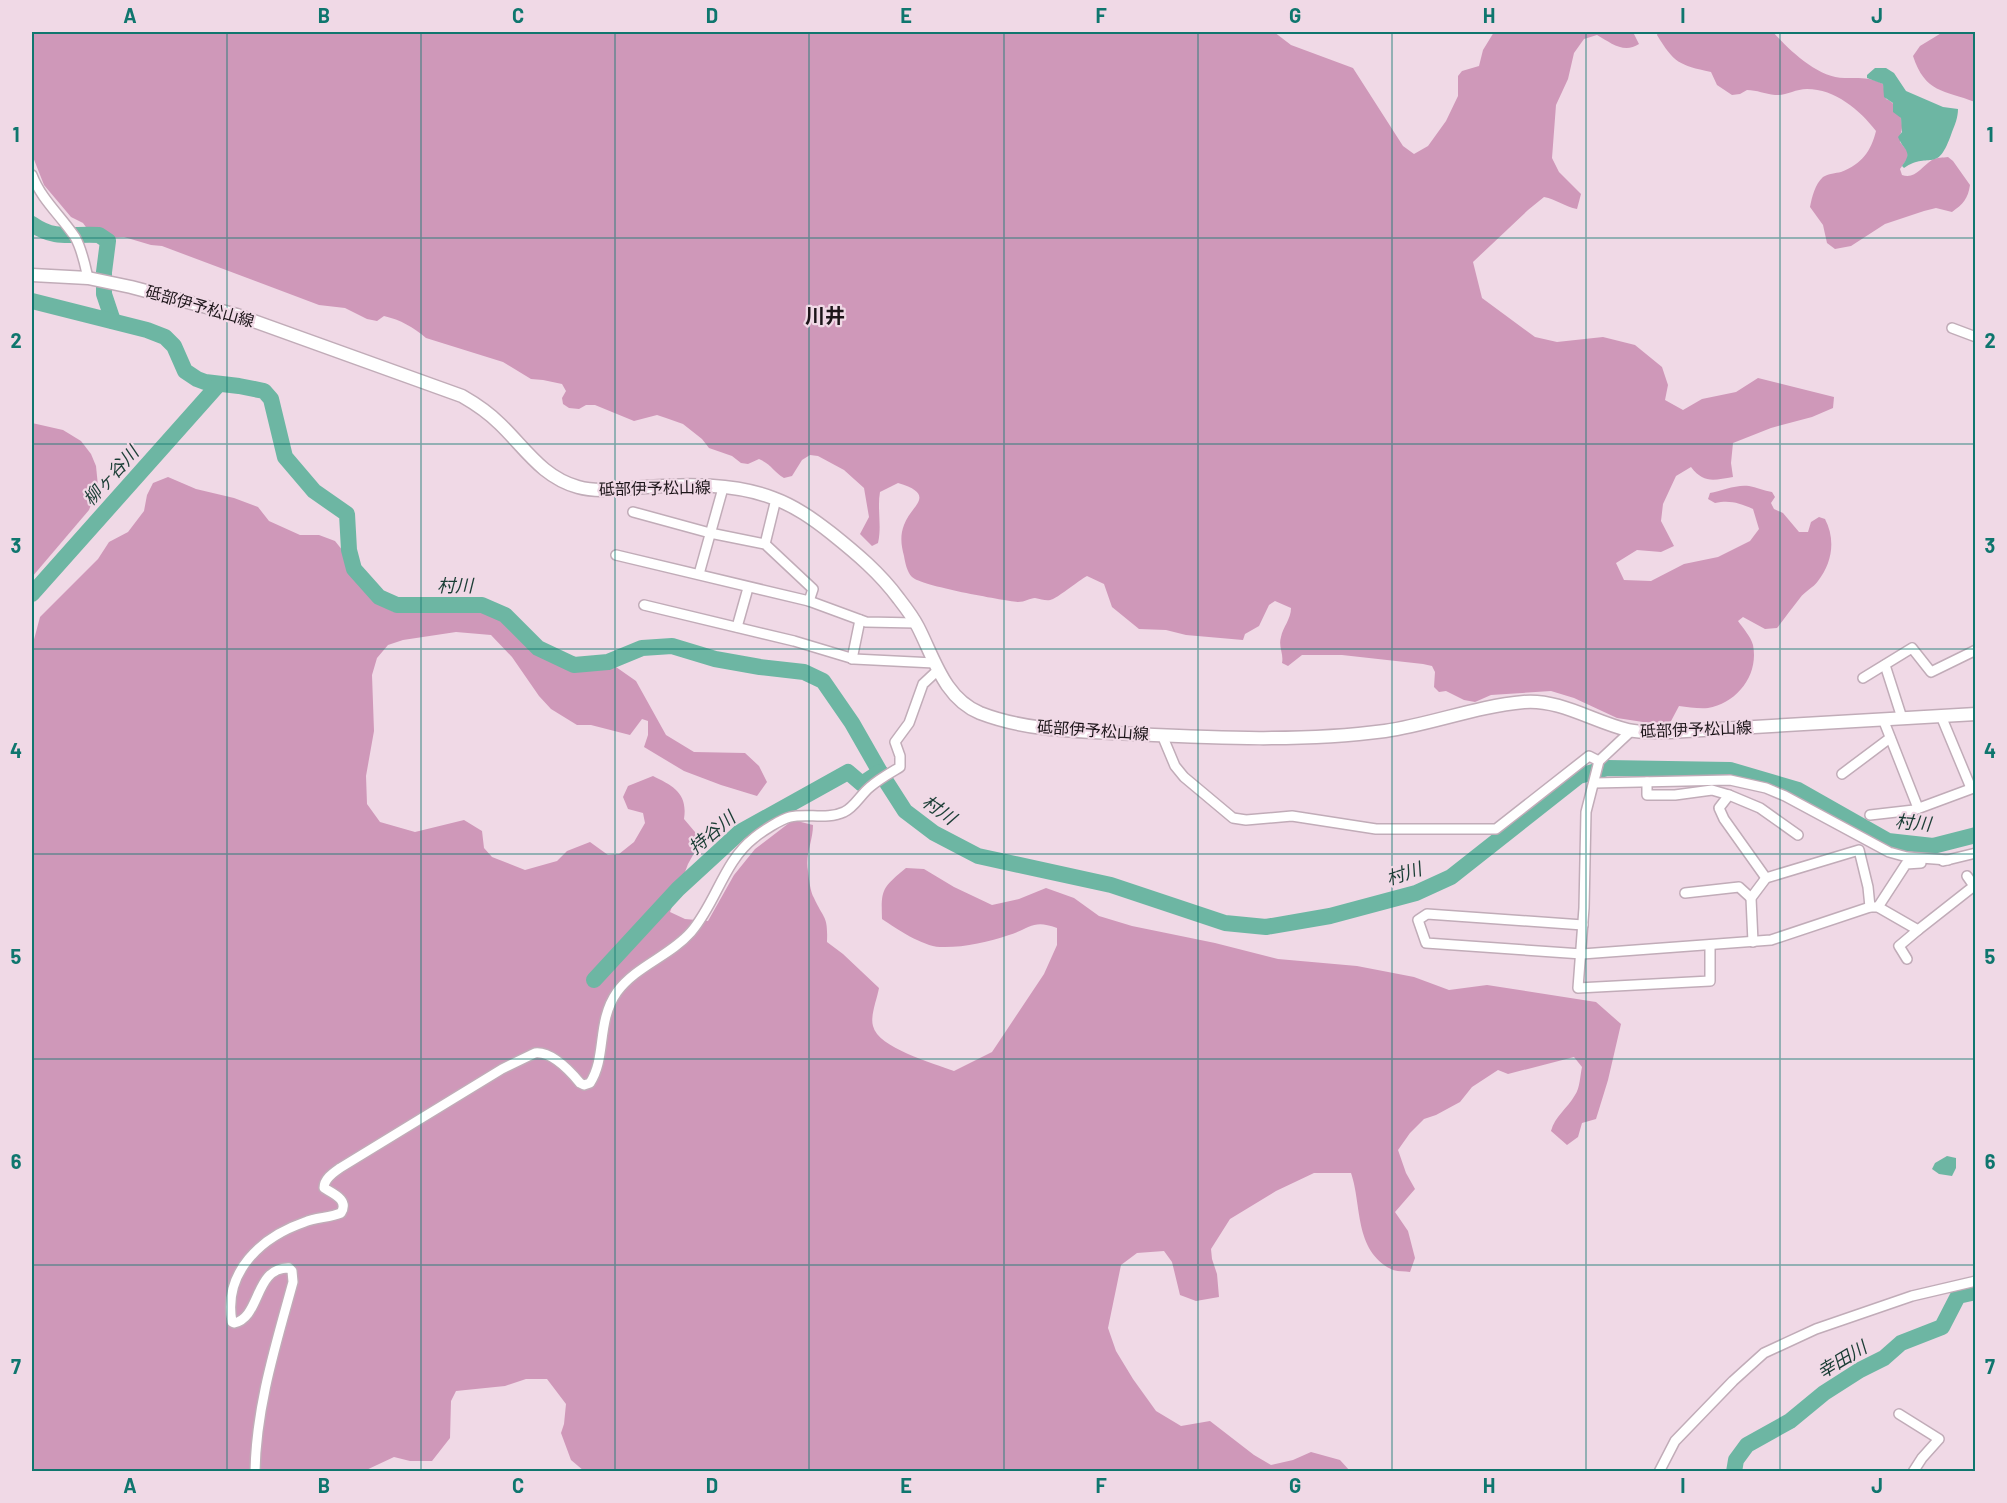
<svg xmlns="http://www.w3.org/2000/svg" width="2007" height="1503" viewBox="0 0 2007 1503" font-family="Barlow,'Noto Sans JP',sans-serif">
<rect width="100%" height="100%" fill="#f0d9e6"/>
<g fill="#cf98b9">
<path d="M32,32h1242l17,13 62,23 50,78 11,8 14,-8 18,-25 12,-25v-20l4,-5 17,-5 4,-16 11,-18h139l6,12c-15,10 -28,-1 -42,-9l-13,4 -10,14 -6,26 -12,26 -4,53 7,14 22,22 -4,15c-12,-2 -21,-10 -33,-12l-16,13 -55,52 9,36 53,39 22,5 46,-5 32,8 27,22 6,18 -3,15 18,10 19,-11 34,-7 22,-14 76,19 -1,11 -21,9 -41,11 -38,15 -2,20 2,14c-19,3 -29,7 -42,-10l-15,9 -13,28 -2,17 13,25 -13,6 -24,-2 -21,13 8,17 27,1 33,-17 34,-7 32,-16 9,-12 -6,-20c-14,-6 -23,-9 -38,-6l-7,-4 2,-6c11,-2 27,-9 39,-7 7,1 15,5 23,6l3,5 -4,6 3,6 9,4 16,19h9l3,-10 8,-5 6,2c11,21 7,44 -7,62 -5,7 -13,10 -18,17 -8,10 -15,20 -23,30l-12,1 -22,-12 -5,4c5,7 13,16 15,24 6,30 -16,58 -45,63 -9,1 -20,-1 -29,-2l-9,17 -14,1 -39,-6 -43,-20 -23,-7 -60,4 -16,7 -11,-2 -18,-9 -7,1 -5,-5 1,-15 -3,-6 -9,-2 -81,-9h-40l-14,11 -6,-3c2,-9 -4,-16 -1,-26 2,-10 10,-18 10,-29l-16,-7 -6,4 -10,21 -14,8 -2,6 -57,-5 -20,-5 -27,-1 -27,-22 -8,-23 -17,-8c-9,5 -27,20 -34,23 -6,3 -11,0 -18,-1 -5,0 -10,4 -17,4 -17,-2 -97,-16 -106,-25 -5,-5 -7,-15 -8,-21 -3,-11 -4,-21 0,-31 7,-20 34,-30 -6,-42l-18,9c-3,17 2,34 -2,51l-6,3 -12,-12 9,-17 -5,-29 -20,-18 -26,-14 -8,-1 -8,5 -10,16 -8,2c-10,-6 -13,-14 -25,-19l-11,5 -7,-1 -9,-7 -23,-8 -7,-9 -19,-15 -17,-6 -9,-3 -23,6 -39,-16h-9l-7,4 -10,-1 -6,-4 -1,-6 4,-7 -4,-7 -19,-4 -12,-1 -28,-17 -77,-24c-13,-11 -25,-18 -42,-22l-7,5 -10,-2 -22,-11 -26,-3 -157,-59 -11,-1 -27,-8 -30,1 -11,-15 -12,-6 -27,-32 -11,-28 -1,-11z"/>
<path d="M1658,32h115c16,18 47,48 74,46 12,0 24,-1 36,6l3,15c12,4 20,25 14,36v7l8,10 -1,7 -7,10 2,6c13,5 20,-9 30,-15 5,-3 11,-2 16,-3l5,4 17,24c-2,14 -7,19 -18,27l-16,-4 -12,3 -39,13 -34,22 -16,3 -8,-6 -4,-18 -13,-18c2,-10 5,-23 13,-30 5,-3 13,-4 18,-5 21,-8 30,-21 35,-41 -16,-21 -41,-42 -69,-42 -12,0 -21,7 -32,6 -10,-1 -18,-5 -28,-5l-7,4 -8,1 -15,-10 -6,-13c-32,-7 -37,-9 -54,-37z"/>
<path d="M1943,32h32v70c-31,-12 -50,-9 -62,-46l7,-10z"/>
<path d="M32,423l31,7 18,11 10,13 5,12 2,20 -9,24 -57,67z"/>
<path d="M168,477l28,12 38,9 24,9 11,14 31,14h19l16,6 8,10 6,23 26,28 19,10 53,1 35,-2 22,10 29,28 49,21 14,-3h20l20,14 30,54 28,17 51,1 14,13 8,16 -10,14 -36,-11 -37,-14 -40,-24 4,-12v-14l-6,-2 -12,16 -39,-10h-14l-26,-16 -12,-13 -27,-39 -21,-22 -35,-3 -53,8 -15,5 -11,13 -5,17 2,56 -8,45 1,28 13,18 35,10 49,-12 18,11 2,17 8,9 33,13 32,-9 10,-10 23,-9 18,13 11,-1 15,-12 11,-19 -2,-10 -15,-4 -5,-12 5,-11 25,-10c20,10 35,17 31,43l11,13 3,14 -10,18 -18,48 15,7 23,2 26,-46 21,-26 38,-29 20,5c0,16 -8,29 -5,46 1,8 2,20 6,27 10,22 14,17 13,44l16,12 36,34c-2,11 -9,28 -6,38 5,22 60,37 81,45l38,-19 52,-78 13,-29v-17c-24,-9 -26,0 -48,7 -21,7 -47,13 -69,12 -18,-1 -43,-18 -58,-28 -1,-30 0,-31 24,-51l18,1 30,18 38,18 27,-6 27,-11 28,10 25,18 33,10 83,17 63,16 79,7 57,11 35,13 38,-5 109,17 25,22 -13,56 -12,39 -14,4 -4,14 -11,8 -16,-14c4,-15 16,-22 24,-36 5,-7 5,-19 7,-28l-8,-10 -66,17 -10,-4 -26,17 -12,15 -24,13 -12,4 -14,14 -12,17 8,23 9,16 -20,23 13,19 7,27 -5,14c-6,-1 -14,0 -19,-3 -37,-19 -29,-64 -40,-96h-37l-38,18 -46,28 -19,30 1,10 5,15 2,23 -23,4 -16,-6 -8,-33 -8,-11 -27,2 -16,12 -13,63 8,23 17,28 23,32 25,15 29,-5 44,34 17,10 22,-5 18,-8 29,8 10,11h-766l-13,-11 -10,-27 3,-9 2,-20 -19,-25h-21l-21,7 -49,5 -5,10 -1,37 -18,23h-22l-16,-4 -32,15h-330v-825l8,-30 58,-58 11,-17 19,-10 16,-21 3,-16 6,-12z"/>
</g>
<g fill="#6db6a3">
<path d="M1875,68h11l8,5 12,18 37,16 15,2c0,8 -3,16 -6,23 -15,44 -21,18 -48,36l-2,-2c12,-15 1,-16 -4,-29l4,-5 -1,-14 -8,-6v-9l-9,-6 -1,-13 -16,-6v-3z"/>
<path d="M1947,1156l9,2v10l-4,8 -13,-2 -7,-5 3,-6z"/>
</g>
<g fill="none" stroke-linecap="round" stroke-linejoin="round">
<g stroke="#6db6a3" stroke-width="16">
<path d="M32,224c24,17 40,9 67,11l9,6 -4,31v22l9,27"/>
<path d="M32,301l115,29 18,7 9,9 11,25 12,8 8,3 34,4 25,5 7,8 14,58 29,34 33,23 2,36 5,19 25,28 18,8h85l23,10 33,33 36,17 34,-3 34,-14 30,-2 43,13 45,8 44,5 19,9 29,42 28,49 25,39 29,22 44,23 133,29 114,38 41,4 64,-11 86,-23 35,-16 128,-101 28,-8 123,2 68,20 90,51 45,5 43,-11"/>
<path d="M32,594l187,-210"/>
<path d="M594,980l84,-91 62,-57 108,-60 14,12 18,-12"/>
<path d="M1734,1472l2,-12 11,-15 43,-24 34,-28 36,-23 24,-12 17,-15 41,-16 16,-31 18,-4"/>
</g>
<g stroke="#c1acb8" stroke-width="12">
<g id="minor">
<path d="M32,175c9,24 29,41 43,62 7,12 10,28 13,41"/>
<path d="M1952,328l24,9"/>
<path d="M633,512l77,21 55,11 48,45 -4,12"/>
<path d="M765,544l11,-45"/>
<path d="M616,555l193,46 57,21 50,1"/>
<path d="M699,574l24,-86"/>
<path d="M644,605l150,36 60,18 80,4"/>
<path d="M737,627l11,-39"/>
<path d="M852,659l8,-39"/>
<path d="M1885,665l17,53"/>
<path d="M1863,678l49,-30 19,24 45,-22"/>
<path d="M1941,716l30,72"/>
<path d="M1883,719l35,89"/>
<path d="M1631,731l-32,30 -13,51 -2,96 -6,80 132,-7v-36"/>
<path d="M1162,735l13,31 9,11 49,41 13,2 46,-4 84,13h120l93,-73 10,5"/>
<path d="M1842,774l48,-36"/>
<path d="M1647,782v13h28l37,-5 17,5 31,13 38,27"/>
<path d="M1594,783l136,-3 36,8 19,8 104,56 18,5 41,3"/>
<path d="M1729,795l-10,13 5,11 42,59"/>
<path d="M1870,815l44,-5 62,-23"/>
<path d="M1943,861l33,-8"/>
<path d="M1685,893l54,-6 12,11"/>
<path d="M1878,907l28,-43 15,-1"/>
<path d="M1583,925l-156,-11 -9,6 8,23 156,11 189,-14 99,-33h8l40,23 56,-44 -7,-10"/>
<path d="M1753,942l-2,-44 15,-20 93,-28 9,37 2,20"/>
<path d="M1907,959l-8,-13 19,-16"/>
<path d="M1899,1414l40,25 -17,19 -9,14"/>
<path d="M255,1472c1,-65 21,-128 38,-190l-1,-11 -3,-3c-35,-1 -28,50 -55,55l-2,-1c-9,-50 29,-85 73,-100 11,-5 24,-4 36,-9 8,-13 -7,-19 -17,-25 0,-9 9,-15 16,-20l162,-99 33,-16c17,-2 35,18 45,30l4,2 6,-2c17,-26 6,-61 27,-91 19,-26 53,-36 74,-60 25,-29 33,-71 63,-94 7,-6 27,-19 36,-21 17,-4 37,3 54,-5 10,-4 17,-18 26,-25 9,-8 20,-14 30,-20v-11l-5,-14 14,-19 14,-39 15,-14"/>
<path d="M1659,1472l16,-31 58,-60 31,-28 52,-24 96,-33 64,-15"/>
</g>
</g>
<g stroke="#c1acb8" stroke-width="15">
<path id="secondary" d="M32,275l56,3 43,9 106,28 225,81c14,8 27,17 38,28 25,24 42,53 78,63 21,6 46,1 68,0 41,-3 88,-4 127,11 22,8 40,21 58,35 25,20 49,40 68,66 7,9 14,18 19,28 16,31 26,71 62,86 49,19 103,18 154,21 83,4 168,8 251,-3 47,-7 92,-25 139,-29 36,-3 70,20 104,28 13,3 28,2 41,2l307,-18"/>
</g>
<use href="#minor" stroke="#fff" stroke-width="9"/>
<use href="#secondary" stroke="#fff" stroke-width="12"/>
</g>
<path fill="none" stroke="#0f766e" stroke-width="1.5" stroke-opacity="0.55" d="M227,32v1440M421,32v1440M615,32v1440M809,32v1440M1004,32v1440M1198,32v1440M1392,32v1440M1586,32v1440M1780,32v1440M32,238h1944M32,444h1944M32,649h1944M32,854h1944M32,1059h1944M32,1265h1944"/>
<g text-anchor="middle" stroke-width="4.5" stroke-linejoin="round" paint-order="stroke">
<g font-size="16" fill="#1c1519" stroke="#f0d9e6">
<text transform="translate(200 306) rotate(16)" y="6">砥部伊予松山線</text>
<text transform="translate(655 488) rotate(-1)" y="6">砥部伊予松山線</text>
<text transform="translate(1696 729) rotate(-2)" y="6">砥部伊予松山線</text>
<text transform="translate(1093 730) rotate(4)" y="6">砥部伊予松山線</text>
</g>
<g font-size="18" font-style="italic" fill="#1a3d35" stroke="#f0d9e6">
<text transform="translate(111 476) rotate(-48)" y="6">柳ヶ谷川</text>
<text x="455" y="592">村川</text>
<text transform="translate(939 810) rotate(35)" y="6">村川</text>
<text transform="translate(1913 823) rotate(5)" y="6">村川</text>
<text transform="translate(712 833) rotate(-40)" y="6">持谷川</text>
<text transform="translate(1404 874) rotate(-18)" y="6">村川</text>
<text transform="translate(1842 1360) rotate(-31)" y="6">幸田川</text>
</g>
<g font-size="20" font-weight="bold" fill="#1c1519" stroke="#f0d9e6">
<text x="825" y="323">川井</text>
</g>
</g>
<rect width="2007" height="1503" fill="none" stroke="#f0d9e6" stroke-width="66"/>
<rect x="33" y="33" width="1941" height="1437" fill="none" stroke="#0f766e" stroke-width="2"/>
<g font-size="20" text-anchor="middle" font-weight="bold" fill="#0f766e">
<text x="130" y="23">A</text>
<text x="324" y="23">B</text>
<text x="518" y="23">C</text>
<text x="712" y="23">D</text>
<text x="906" y="23">E</text>
<text x="1101" y="23">F</text>
<text x="1295" y="23">G</text>
<text x="1489" y="23">H</text>
<text x="1683" y="23">I</text>
<text x="1877" y="23">J</text>
<text x="16" y="142">1</text>
<text x="1990" y="142">1</text>
<text x="16" y="348">2</text>
<text x="1990" y="348">2</text>
<text x="16" y="553">3</text>
<text x="1990" y="553">3</text>
<text x="16" y="758">4</text>
<text x="1990" y="758">4</text>
<text x="16" y="964">5</text>
<text x="1990" y="964">5</text>
<text x="16" y="1169">6</text>
<text x="1990" y="1169">6</text>
<text x="16" y="1374">7</text>
<text x="1990" y="1374">7</text>
<text x="130" y="1493">A</text>
<text x="324" y="1493">B</text>
<text x="518" y="1493">C</text>
<text x="712" y="1493">D</text>
<text x="906" y="1493">E</text>
<text x="1101" y="1493">F</text>
<text x="1295" y="1493">G</text>
<text x="1489" y="1493">H</text>
<text x="1683" y="1493">I</text>
<text x="1877" y="1493">J</text>
</g>
</svg>
